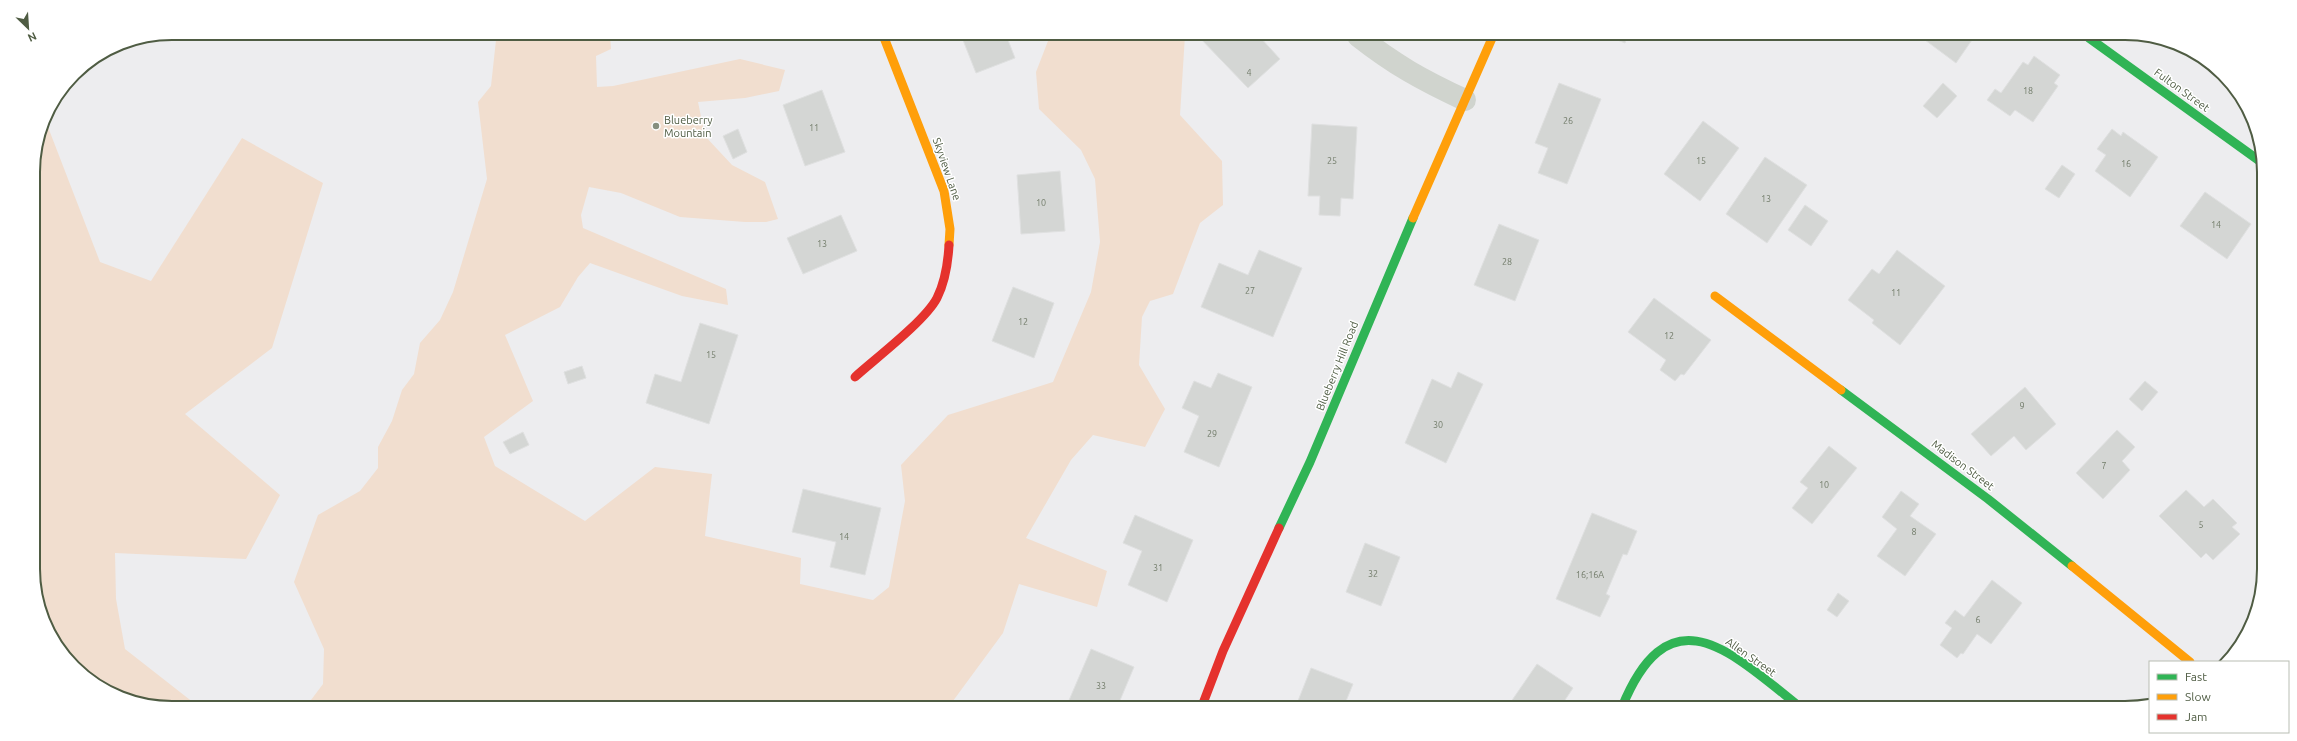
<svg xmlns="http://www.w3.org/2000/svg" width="2297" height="741" viewBox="0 0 2297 741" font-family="Ubuntu,sans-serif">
<rect width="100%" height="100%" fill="#ededef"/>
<g fill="#f1decf">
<path d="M499,34h111l1,15 -15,7 1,31 16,-1 127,-27 45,11 -6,21 -34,7 -47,4 7,34 27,29 33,17 13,37 -12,3h-21l-65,-5 -59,-24 -32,-6 -8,28 2,13 143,61 2,16 -46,-9 -92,-33 -12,14 -18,30 -55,28 28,66 -49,36 11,29 90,55 70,-54 57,7 -7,62 96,22 -1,26 73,16 16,-13 16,-86 -4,-36 47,-50 105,-33 38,-90 9,-50 -5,-63 -14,-29 -42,-41 -3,-37 12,-31 -3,-6h140l-5,80 42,46 1,44 -23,18 -27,71 -23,7 -8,16 -3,48 26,44 -20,38 -52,-12 -22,25 -45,78 81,33 -10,36 -78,-23 -16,49 -53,72 -642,-1 15,-20 1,-35 -30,-67 24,-67 42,-24 18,-23v-21l14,-26 10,-31 12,-16 6,-31 20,-23 13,-28 34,-113 -9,-77 13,-16 5,-46z"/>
<path d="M62,92l-14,35 52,135 51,19 91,-143 81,45 -51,165 -87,66 95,81 -34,64 -131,-6 1,46 9,50 69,54h-58l-34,-14 -34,-28 -32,-65 -3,-433 11,-44z"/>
</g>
<g fill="#d4d6d4" stroke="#dfe0e0">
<path d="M961,35h45l9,23 -39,15z"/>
<path d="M1201,35l58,1 21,23 -32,29 -49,-51z"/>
<path d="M1608,36l19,1 -2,6z"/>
<path d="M1921,37h53l-18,26z"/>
<path d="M2181,47l21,9 5,5 -3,4 -24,-17z"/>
<path d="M2034,56l26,19 -6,8 4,3 -25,36 -18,-12 -5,6 -23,-16 8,-11 6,4 22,-31 5,3z"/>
<path d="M1559,83l42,16 -34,85 -29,-11 10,-25 -13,-5z"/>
<path d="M1943,83l14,13 -20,22 -14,-12z"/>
<path d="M822,90l23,62 -40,14 -22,-61z"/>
<path d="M1703,121l36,27 -39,53 -36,-27z"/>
<path d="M1312,124l45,3 -4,72 -12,-1 -1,18 -21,-1 1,-19h-12z"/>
<path d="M738,129l9,23 -14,7 -10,-23z"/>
<path d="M2112,129l9,7 2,-4 35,25 -28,40 -35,-26 11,-16 -9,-6z"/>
<path d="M1765,157l42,28 -40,58 -41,-29z"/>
<path d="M2062,165l13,9 -16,24 -14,-9z"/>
<path d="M1060,171l5,60 -44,3 -4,-59z"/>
<path d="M2205,192l46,32 -24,35 -47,-33z"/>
<path d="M1805,205l23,16 -17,25 -23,-16z"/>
<path d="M841,215l16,36 -54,23 -16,-36z"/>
<path d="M1499,224l40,16 -24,61 -41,-16z"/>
<path d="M1259,250l43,18 -29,69 -72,-30 18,-44 29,12z"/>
<path d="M1897,250l48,36 -45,59 -28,-22 2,-3 -26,-20 24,-31 7,5z"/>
<path d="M1013,287l41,16 -20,55 -42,-17z"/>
<path d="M1654,298l57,42 -27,35 -3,-1 -6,7 -15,-11 6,-10 -38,-28z"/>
<path d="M700,323l38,12 -29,89 -63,-21 9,-29 26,8z"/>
<path d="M582,366l4,12 -18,6 -4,-12z"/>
<path d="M1458,372l25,12 -37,79 -41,-20 27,-64 19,9z"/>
<path d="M1218,373l34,14 -33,80 -35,-15 15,-36 -17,-8 12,-27 17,7z"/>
<path d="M2145,381l13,11 -16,19 -13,-12z"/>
<path d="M2025,387l31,37 -30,26 -12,-14 -23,20 -20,-22z"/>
<path d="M2117,430l18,17 -13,14 8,9 -27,29 -27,-26z"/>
<path d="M523,432l6,13 -19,9 -7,-12z"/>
<path d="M1829,446l28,22 -45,56 -20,-16 16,-20 -8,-6z"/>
<path d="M803,489l78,19 -16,67 -35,-8 6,-25 -44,-10z"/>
<path d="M2186,490l18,17 9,-8 24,24 -5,4 8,7 -27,26 -7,-7 -5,5 -42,-42z"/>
<path d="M1901,491l18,13 -9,12 26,18 -31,42 -28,-20 20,-27 -15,-12z"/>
<path d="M1592,513l45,18 -10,24 -4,-1 -17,40 4,2 -10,21 -44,-18z"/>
<path d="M1135,515l58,25 -26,62 -39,-17 14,-34 -19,-8z"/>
<path d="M1365,543l35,14 -19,49 -35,-14z"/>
<path d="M1992,580l30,23 -31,41 -14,-10 -14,20 -2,-1 -4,5 -17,-13 12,-17 -7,-5 10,-13 9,7z"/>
<path d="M1838,593l11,8 -12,16 -10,-7z"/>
<path d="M1091,649l43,18 -16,38h-51z"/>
<path d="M1537,664l36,24 -12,18h-53z"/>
<path d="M1311,668l42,16 -9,22h-48z"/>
</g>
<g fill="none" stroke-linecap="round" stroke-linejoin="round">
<path stroke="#d0d4ce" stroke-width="22" d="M1358,36c37,29 64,44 107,64"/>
<g stroke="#30b455" stroke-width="9">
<path d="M2089,38l172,124"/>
<path d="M1841,390l147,109 84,67"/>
<path d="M1279,528l31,-66 103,-244"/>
<path d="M1622,707c48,-117 109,-55 178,0"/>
</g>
<g stroke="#ff9f0a" stroke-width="9">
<path d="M883,35l61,156 6,38 -1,16"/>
<path d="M1413,218l80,-182"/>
<path d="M1715,296l126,94"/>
<path d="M2072,566l118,96"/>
</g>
<g stroke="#e5322d" stroke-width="9">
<path d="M855,377c21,-19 70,-56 82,-79 8,-16 11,-35 12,-53"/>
<path d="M1202,706l21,-55 56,-123"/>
</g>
</g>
<circle fill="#868f7f" stroke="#fff" stroke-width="1.5" cx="656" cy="126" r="4"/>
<g text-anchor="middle" stroke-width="3" stroke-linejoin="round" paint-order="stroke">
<g font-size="9" fill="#727c6a">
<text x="1249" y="76">4</text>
<text x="2028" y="94">18</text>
<text x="1568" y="124">26</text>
<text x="814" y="131">11</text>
<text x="1332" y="164">25</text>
<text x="1701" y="164">15</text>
<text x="2126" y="167">16</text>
<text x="1766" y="202">13</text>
<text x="1041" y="206">10</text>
<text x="2216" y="228">14</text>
<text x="822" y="247">13</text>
<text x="1507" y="265">28</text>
<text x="1250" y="294">27</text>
<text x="1896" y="296">11</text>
<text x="1023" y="325">12</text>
<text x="1669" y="339">12</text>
<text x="711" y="358">15</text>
<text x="2022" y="409">9</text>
<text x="1438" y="428">30</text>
<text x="1212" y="437">29</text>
<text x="2104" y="469">7</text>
<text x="1824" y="488">10</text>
<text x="2201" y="528">5</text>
<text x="1914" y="535">8</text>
<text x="844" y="540">14</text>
<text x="1158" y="571">31</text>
<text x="1373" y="577">32</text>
<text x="1590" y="578">16;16A</text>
<text x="1978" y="623">6</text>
<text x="1101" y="689">33</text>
</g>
<g font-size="11" fill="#4f5c43" stroke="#fff">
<text transform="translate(2182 90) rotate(36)" y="4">Fulton Street</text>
<text transform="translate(947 169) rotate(71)" y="4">Skyview Lane</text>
<text transform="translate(1337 366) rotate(-68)" y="4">Blueberry Hill Road</text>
<text transform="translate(1963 465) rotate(37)" y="4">Madison Street</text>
<text transform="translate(1751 657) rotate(35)" y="4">Allen Street</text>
</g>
<g font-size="11" fill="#4f5c43" stroke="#fff" text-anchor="start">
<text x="664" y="124">Blueberry<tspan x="664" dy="13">Mountain</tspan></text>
</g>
</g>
<path d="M0 0H2297V741H0ZM172 40H2125A132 132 0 0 1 2257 172V569A132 132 0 0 1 2125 701H172A132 132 0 0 1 40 569V172A132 132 0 0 1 172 40Z" fill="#fff" fill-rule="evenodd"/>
<path fill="none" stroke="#4f5c43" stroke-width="2" d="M172 40H2125A132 132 0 0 1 2257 172V569A132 132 0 0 1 2125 701H172A132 132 0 0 1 40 569V172A132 132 0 0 1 172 40Z"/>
<rect x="2149" y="661" width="140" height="72" fill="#ffffff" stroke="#b9beb4"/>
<rect x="2157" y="674" width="20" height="6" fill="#30b455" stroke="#b9beb4"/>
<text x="2185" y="681" font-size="12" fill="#4f5c43">Fast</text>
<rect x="2157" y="694" width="20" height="6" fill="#ff9f0a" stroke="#b9beb4"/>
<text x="2185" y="701" font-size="12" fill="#4f5c43">Slow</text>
<rect x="2157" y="714" width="20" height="6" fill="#e5322d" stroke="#b9beb4"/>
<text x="2185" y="721" font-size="12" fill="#4f5c43">Jam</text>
<g transform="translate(28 28) rotate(155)" stroke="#ffffff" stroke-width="3" paint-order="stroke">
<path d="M0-3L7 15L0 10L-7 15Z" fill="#4f5c43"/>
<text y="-6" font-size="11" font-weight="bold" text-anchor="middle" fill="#4f5c43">N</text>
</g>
</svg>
